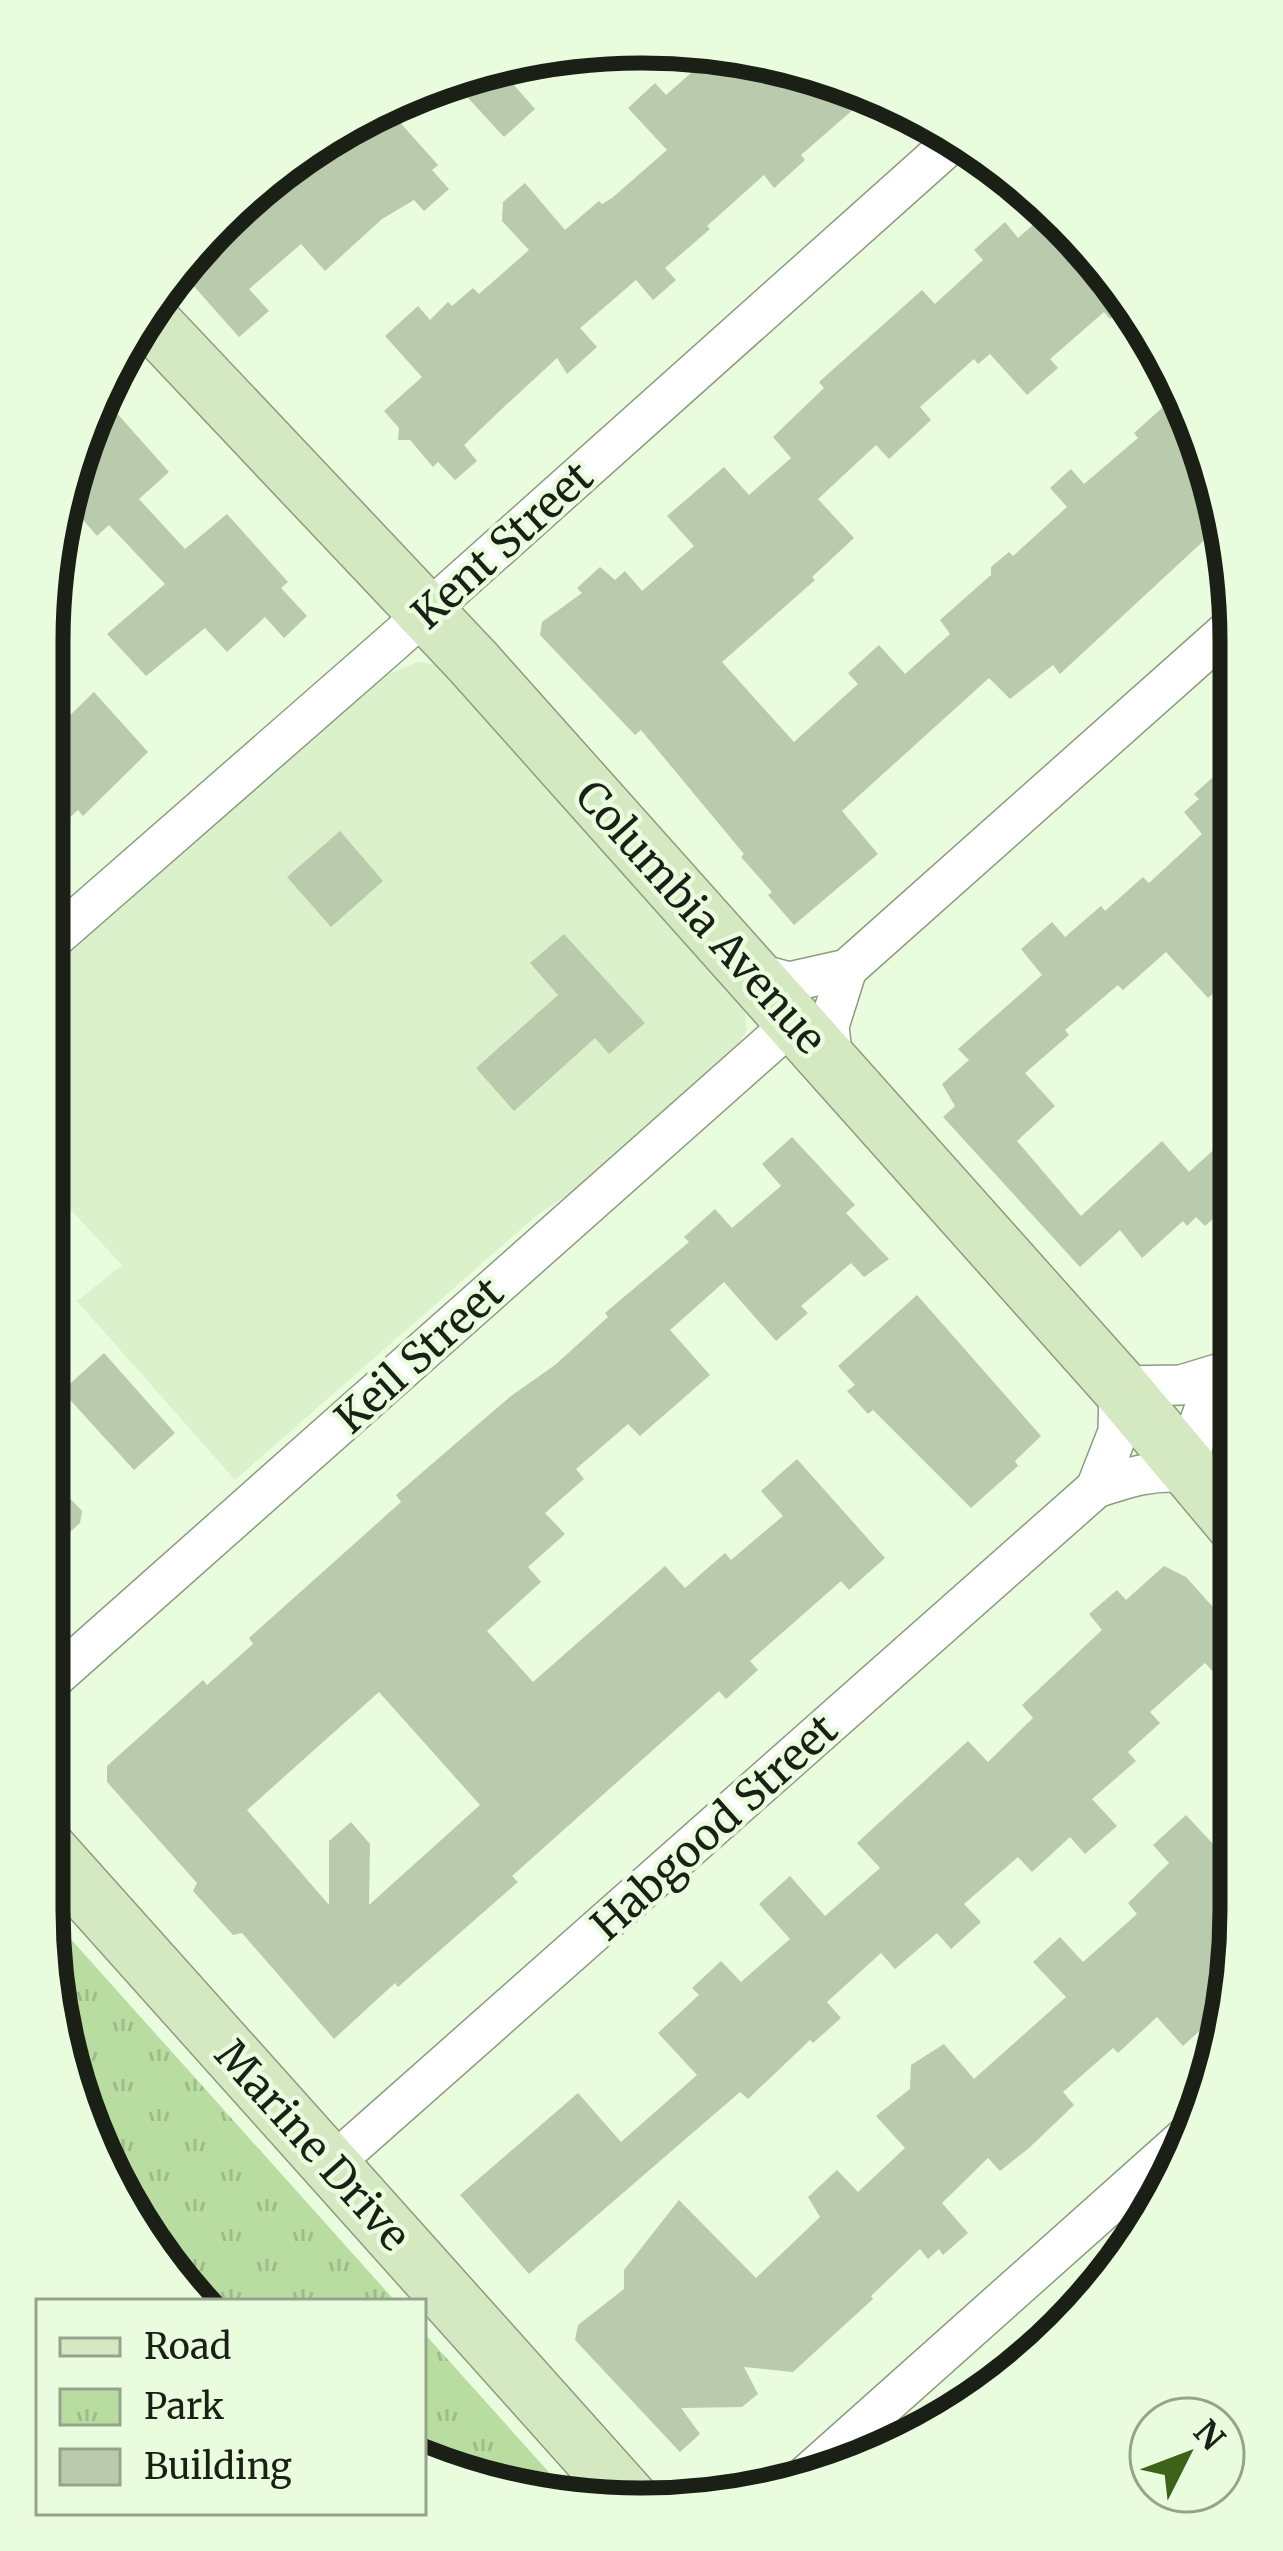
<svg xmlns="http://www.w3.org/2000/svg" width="1283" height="2551" viewBox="0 0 1283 2551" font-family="Merriweather,serif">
<defs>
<pattern id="park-tufts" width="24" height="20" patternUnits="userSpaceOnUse" patternTransform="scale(3)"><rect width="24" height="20" fill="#b9dca0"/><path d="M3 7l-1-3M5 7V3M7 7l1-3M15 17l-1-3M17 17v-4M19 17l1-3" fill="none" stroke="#9ebc89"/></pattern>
</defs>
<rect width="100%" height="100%" fill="#e9fcdd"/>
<path fill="#daf1cb" d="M417,662l23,3 303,333 4,32 -15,24 -134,120 -62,42 -301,264 -158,-179 45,-36 -79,-85v-210l173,-155 166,-138z"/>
<g fill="url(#park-tufts)">
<path d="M42,1907l354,395h-199l-31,-27 -92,-172z"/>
<path d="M423,2332l150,167 -49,-2 -101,-38z"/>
</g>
<g fill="#b9caad" fill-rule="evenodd">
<path d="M708,58l13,14 17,-13 133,35 -70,61 4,5 -31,28 -10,-13 -57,51 3,3 -45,39 11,12 -23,20 -17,-20 -56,48 17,19 -30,27 -10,-16 -51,47 -42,40 13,16 -22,19 -17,-18 -5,5 -23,-27h-12l1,-12 -15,-17 38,-34 -37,-41 33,-30 12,14 18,-18 4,4 21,-18 6,6 50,-44 -27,-29 1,-19 22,-19 40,47 34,-29 3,3 10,-6 55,-48 -39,-42 27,-25 11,12z"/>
<path d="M498,67l37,42 -31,28 -57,-62z"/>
<path d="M388,109l50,56 -6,5 17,19 -25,22 -10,-11 -32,19 -57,52 -24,-27 -52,45 20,22 -30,26 -56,-63 63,-83z"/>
<path d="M1052,208l66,69 13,24 -21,18 -6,-7 -54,47 8,9 -31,27 -37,-41 -12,10 -4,-5 -54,48 11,13 -42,39 -13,-14 -58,54 36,39 -42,39 3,3 -93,82 72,80 64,-58 -10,-11 31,-28 26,29 45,-40 -10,-14 51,-45v-8l18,-15 4,4 54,-49 -17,-19 21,-19 13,15 54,-46 -4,-5 48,-43 13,21 30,110 -165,153 -7,-9 -43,34 -21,-21 -147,133 36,43 -84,71 -26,-30 4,-3 -31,-35 3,-3 -103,-124 -6,5 -95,-100 2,-13 40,-29 -5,-5 23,-21 15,13 10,-9 17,20 52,-45 -27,-30 57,-49 25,28 42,-37 -18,-21 51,-49 -5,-6 103,-92 13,14 48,-44 -9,-10 31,-28 13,16z"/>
<path d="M99,393l70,79 -30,27 46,50 42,-35 61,68 -7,6 26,28 -23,22 -19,-21 -38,35 -22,-24 -59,48 -39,-42 58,-50 -56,-59 -12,11 -27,-31z"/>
<path d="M94,692l54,60 -65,64 -5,-6 -35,32v-93l27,-24 -5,-5z"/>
<path d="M1236,757l1,214 -29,27 -42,-46 -43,38 -5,-5 -53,45 4,5 -44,38 30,33 -38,35 64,75 81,-75 27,31 48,-43 1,68 -33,29 -9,-9 -9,9 -4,-5 -41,37 -22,-28 -40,37 -137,-150 12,-11 -13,-22 27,-24 -11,-11 84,-74 -21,-26 31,-27 13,15 36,-31 4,5 38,-34 6,6 53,-49 -18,-22 15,-13 -5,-5z"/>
<path d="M340,831l43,50 -52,46 -44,-50z"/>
<path d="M564,934l81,89 -36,31 -14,-16 -81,73 -38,-43 82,-73 -28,-32z"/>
<path d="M792,1137l63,68 -9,8 43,46 -25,18 -13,-14 -50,43 7,7 -32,28 -52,-59 -54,48 40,45 -70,61 -12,-12 -52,45 8,10 -39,34 20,21 -37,33 13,15 -54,49 46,51 132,-116 20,22 40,-35 6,7 52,-44 -22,-25 36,-32 88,99 -36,32 -8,-9 -91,80 8,9 -32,29 -7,-8 -207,185 6,6 -120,105 -3,-4 -61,56 -92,-106 -9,2 -40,-44 4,-8 -90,-101v-16l96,-86 4,5 46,-41 -4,-6 152,-136 -5,-7 115,-99 44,-31 53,-48 -3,-4 84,-71 -5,-5 31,-28 17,19 49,-42 -19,-22zM379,1692l101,113 -111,100 1,-61 -19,-22 -22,19v64l-82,-95z"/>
<path d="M917,1295l124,141 -26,25 3,5 -47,42 -98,-98 -5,4 -21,-23 8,-6 -17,-19z"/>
<path d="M104,1353l71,80 -41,37 -72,-79z"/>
<path d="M42,1469l40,42 -2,12 -38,34z"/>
<path d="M1164,1566l22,11 53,59v63l-34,-36 -55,49 10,11 -32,29 8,9 -44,38 25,27 -32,28 -15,-17 -38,35 -14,-15 -54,47 17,18 -30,27 -14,-16 -42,36 -14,-16 -54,49 14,16 -28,25 -3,-3 -62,59 -8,-7 -211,182 -69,-79 118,-102 43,49 76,-67 -39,-42 41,-38 -7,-7 29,-27 20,21 49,-43 -31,-35 31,-28 35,40 55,-48 -23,-25 111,-102 20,21 45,-44 -11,-13 80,-75 -13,-16 28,-24 9,10z"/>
<path d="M1186,1815l27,29 26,-24 1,128 -12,42 -17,18 6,7 -34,31 -26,-29 -39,36 -5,-5 -50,44 11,13 -45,43 -29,23 -12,-13 -46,45 26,30 -25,22 -4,-6 -11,10 -8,-10 -49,47 2,3 -80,73 -49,-5 14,27 -16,13 -61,1 19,26 -20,18 -105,-112 3,-15 46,-36v-19l55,-70 77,78 64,-61 -12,-20 29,-27 21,22 47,-44 -29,-32 34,-27 1,-24 33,-21 30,35 92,-82 -33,-35 27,-25 23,25 54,-48 -9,-11 41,-40 -16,-18z"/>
</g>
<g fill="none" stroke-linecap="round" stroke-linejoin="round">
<g stroke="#8b9c7f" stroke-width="42">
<g id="street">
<path d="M43,948l350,-306 564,-504"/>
<path d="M752,972l37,10 58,-13 389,-346"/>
<path d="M833,1063l-4,-37 18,-57"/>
<path d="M1096,1488l22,-56 1,-46 62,-1 43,-13"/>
<path d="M42,1689l753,-668"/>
<path d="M331,2165l765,-677c33,-11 58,-19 93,-15 4,-41 18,-86 49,-114"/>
<path d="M802,2479l389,-347"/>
</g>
</g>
<g stroke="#8b9c7f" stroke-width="60">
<g id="secondary">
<path d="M148,318l325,344 646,724 120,143"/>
<path d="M42,1843l589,658"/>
</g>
</g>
<use href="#street" stroke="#fff" stroke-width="39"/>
<use href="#secondary" stroke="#d4e8c1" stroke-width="57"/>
</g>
<g text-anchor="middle" stroke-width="9" stroke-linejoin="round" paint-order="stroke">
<g font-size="42" fill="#1a2015" stroke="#e9fcdd">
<text transform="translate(502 545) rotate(-42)" y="15">Kent Street</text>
<text transform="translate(701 917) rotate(48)" y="15">Columbia Avenue</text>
<text transform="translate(419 1355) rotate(-42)" y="15">Keil Street</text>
<text transform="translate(714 1827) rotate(-42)" y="15">Habgood Street</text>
<text transform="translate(313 2145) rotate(48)" y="15">Marine Drive</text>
</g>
</g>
<path d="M0 0H1283V2551H0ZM641 63H642A578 578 0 0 1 1220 641V1910A578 578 0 0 1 642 2488H641A578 578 0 0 1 63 1910V641A578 578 0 0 1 641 63Z" fill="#e9fcdd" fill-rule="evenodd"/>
<path fill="none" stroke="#1a2015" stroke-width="15" d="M641 63H642A578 578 0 0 1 1220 641V1910A578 578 0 0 1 642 2488H641A578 578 0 0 1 63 1910V641A578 578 0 0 1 641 63Z"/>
<rect x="36" y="2299" width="390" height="216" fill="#e9fcdd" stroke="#96a48d" stroke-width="3"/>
<rect x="60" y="2338" width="60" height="18" fill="#d4e8c1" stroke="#96a48d" stroke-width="3"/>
<text x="144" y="2359" font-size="36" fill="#1a2015">Road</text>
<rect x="60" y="2389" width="60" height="36" fill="url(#park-tufts)" stroke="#96a48d" stroke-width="3"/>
<text x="144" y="2419" font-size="36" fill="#1a2015">Park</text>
<rect x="60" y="2449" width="60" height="36" fill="#b9caad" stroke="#96a48d" stroke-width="3"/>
<text x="144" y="2479" font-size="36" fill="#1a2015">Building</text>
<g transform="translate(1187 2455) rotate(48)"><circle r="57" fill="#e9fcdd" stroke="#96a48d" stroke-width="3"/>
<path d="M0-9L21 45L0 30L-21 45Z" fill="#3d621a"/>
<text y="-18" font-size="33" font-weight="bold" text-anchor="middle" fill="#1a2015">N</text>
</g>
</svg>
